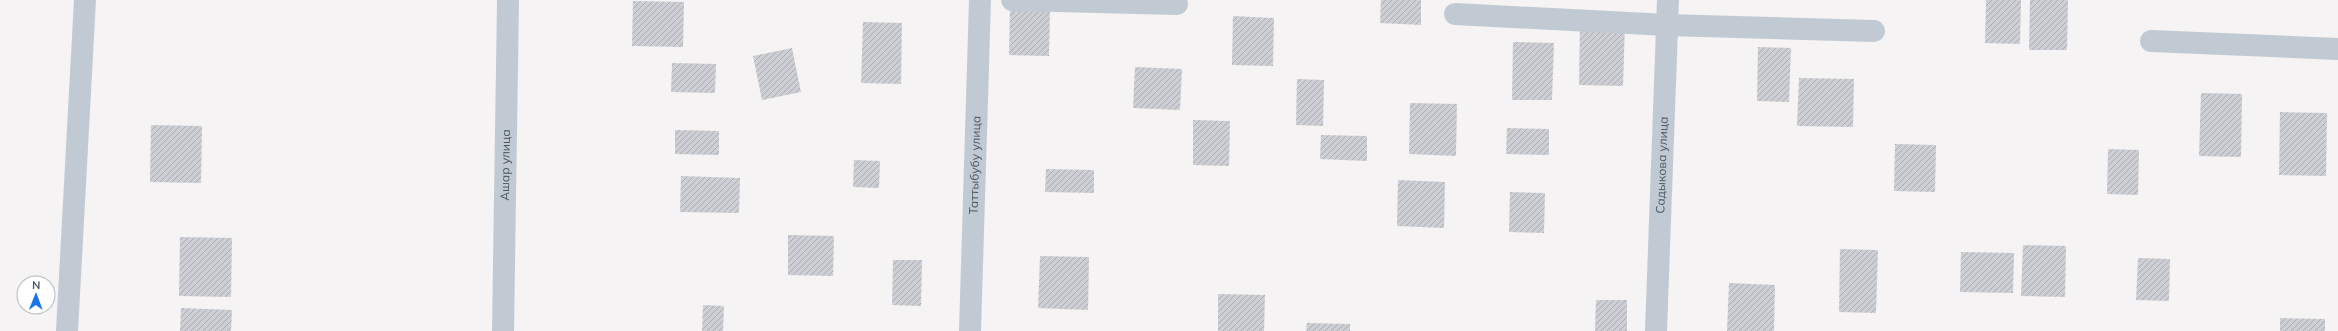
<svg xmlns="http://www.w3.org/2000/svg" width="2338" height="331" viewBox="0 0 2338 331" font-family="Mulish,sans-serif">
<defs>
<pattern id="building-hatch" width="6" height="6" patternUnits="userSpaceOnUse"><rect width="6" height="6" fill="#cdcfd5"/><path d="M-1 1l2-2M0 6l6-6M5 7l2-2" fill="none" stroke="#a8abb0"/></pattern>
</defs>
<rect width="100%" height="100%" fill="#f5f3f3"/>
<g fill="url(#building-hatch)">
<path d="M1381,0h40v25l-41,-2z"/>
<path d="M1986,0h35l-1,44 -35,-1z"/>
<path d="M2030,0h38l-1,50h-38z"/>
<path d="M633,1l51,1 -1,45 -51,-1z"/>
<path d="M1010,6l40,2 -1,48 -40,-1z"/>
<path d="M1233,16l41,2 -1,48 -41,-1z"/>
<path d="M1580,21l45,2 -2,63 -44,-1z"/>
<path d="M863,22l39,1 -1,61 -40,-1z"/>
<path d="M1513,42l41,1 -2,57h-40z"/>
<path d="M1758,47l33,1 -2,54 -32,-1z"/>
<path d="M792,48l9,44 -39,8 -9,-44z"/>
<path d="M672,63l44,1 -1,29 -44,-1z"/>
<path d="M1135,67l47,2 -2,41 -47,-2z"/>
<path d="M1799,78l55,1 -1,48 -56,-1z"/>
<path d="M1297,79l27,1 -1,46 -27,-1z"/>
<path d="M2201,93l41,1 -1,63 -42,-1z"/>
<path d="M1410,103l47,1 -1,52 -47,-2z"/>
<path d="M2280,112l47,1 -1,63 -47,-1z"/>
<path d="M1193,120l37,1 -1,45 -36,-1z"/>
<path d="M151,125l51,1 -1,57 -51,-1z"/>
<path d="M1507,128l42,1v26l-43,-1z"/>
<path d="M675,130l44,1v24l-44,-1z"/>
<path d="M1321,135l46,1v25l-47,-2z"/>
<path d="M1895,144l41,1 -1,47 -41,-1z"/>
<path d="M2108,149l31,1 -1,45 -31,-1z"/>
<path d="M854,160l26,1 -1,27 -26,-1z"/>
<path d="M1046,169l48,1v23l-49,-1z"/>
<path d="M681,176l59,2 -1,35 -59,-1z"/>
<path d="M1398,180l47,2 -1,46 -47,-2z"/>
<path d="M1510,192l35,1 -1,40 -35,-1z"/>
<path d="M788,235l46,1 -1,40 -45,-1z"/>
<path d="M180,237l52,1 -1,59 -52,-1z"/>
<path d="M2023,245l43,1 -1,51 -44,-1z"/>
<path d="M1840,249l38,1 -2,63 -37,-1z"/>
<path d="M1961,252l53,1 -1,40 -53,-1z"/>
<path d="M1040,256l49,1 -1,53 -50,-2z"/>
<path d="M2138,258l32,1 -1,42 -33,-1z"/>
<path d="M893,260h29l-1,46 -29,-1z"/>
<path d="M1729,283l46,2 -1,46h-47z"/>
<path d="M1218,294l47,1 -1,36h-46z"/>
<path d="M1596,300h31v31h-32z"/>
<path d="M703,305l21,1 -1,25h-21z"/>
<path d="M181,308l51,2 -1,21h-51z"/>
<path d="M2280,318l45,1v12h-45z"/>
<path d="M1307,323l43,1v7h-44z"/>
</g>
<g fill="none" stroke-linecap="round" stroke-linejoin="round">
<g stroke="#c1cad2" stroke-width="22">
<path d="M1012,0l165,4"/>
<path d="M1455,14l212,11 207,6"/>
<path d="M2151,41l187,8"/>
<path d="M67,331l18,-331"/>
<path id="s1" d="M503,331l5,-331"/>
<path id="s2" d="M970,331l10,-331"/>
<path id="s3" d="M1656,331l12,-331"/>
</g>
</g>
<g text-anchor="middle" stroke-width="3" stroke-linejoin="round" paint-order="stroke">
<g font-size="12" fill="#4a5661" stroke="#fff">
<text dy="4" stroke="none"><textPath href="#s3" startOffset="166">Садыкова улица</textPath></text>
<text dy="4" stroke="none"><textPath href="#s1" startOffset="166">Ашар улица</textPath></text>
<text dy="4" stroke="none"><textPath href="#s2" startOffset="166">Таттыбубу улица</textPath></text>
</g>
</g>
<g transform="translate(36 295) rotate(1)"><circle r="19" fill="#ffffff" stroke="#b7bbc0"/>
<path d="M0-3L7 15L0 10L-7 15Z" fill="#1a73e8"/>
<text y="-6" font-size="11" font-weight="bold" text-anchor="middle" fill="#4a5661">N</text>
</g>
</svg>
